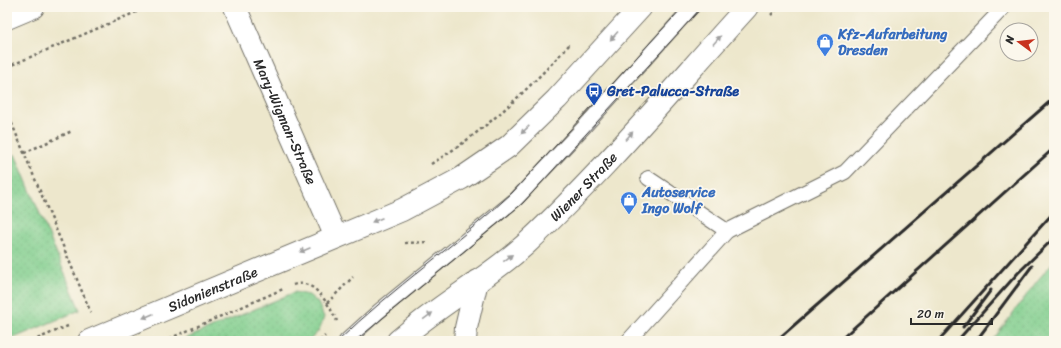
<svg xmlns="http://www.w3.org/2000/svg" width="1061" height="348" viewBox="0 0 1061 348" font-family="Sriracha,sans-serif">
<defs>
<pattern id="grass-dots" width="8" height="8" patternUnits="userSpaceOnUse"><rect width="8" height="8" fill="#7fcd8c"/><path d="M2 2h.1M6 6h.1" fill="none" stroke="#6eb079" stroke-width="1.8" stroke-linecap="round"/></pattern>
</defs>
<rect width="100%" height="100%" fill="#fbf7ec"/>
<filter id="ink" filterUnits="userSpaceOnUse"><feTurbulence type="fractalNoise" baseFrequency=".025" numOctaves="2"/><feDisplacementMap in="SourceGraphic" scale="8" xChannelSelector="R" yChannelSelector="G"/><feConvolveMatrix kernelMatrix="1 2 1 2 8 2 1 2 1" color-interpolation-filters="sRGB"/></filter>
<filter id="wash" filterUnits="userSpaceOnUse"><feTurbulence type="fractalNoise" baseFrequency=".012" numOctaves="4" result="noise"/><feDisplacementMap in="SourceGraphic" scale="16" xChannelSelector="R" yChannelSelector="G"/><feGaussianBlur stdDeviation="0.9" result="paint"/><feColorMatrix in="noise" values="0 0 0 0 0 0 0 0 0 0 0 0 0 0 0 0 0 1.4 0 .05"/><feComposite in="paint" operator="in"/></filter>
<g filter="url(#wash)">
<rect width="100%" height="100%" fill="#ede7cc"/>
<g fill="url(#grass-dots)" stroke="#557c5c">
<path d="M15,154l65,156 -73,31v-184z"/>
<path d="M1054,261v80h-62l45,-60z"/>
<path d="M295,292l14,3 9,8 6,14 -4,12 -11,12h-129z"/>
</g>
</g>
<g filter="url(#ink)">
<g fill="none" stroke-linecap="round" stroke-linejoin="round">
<g stroke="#6f6d63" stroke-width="16">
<g id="service">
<path d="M648,178l79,53"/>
<path d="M346,341l33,-30 137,-112 70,-74 106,-118"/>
<path d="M628,341l99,-110 118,-59 159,-165"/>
</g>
</g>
<g stroke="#6f6d63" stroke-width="24">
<g id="minor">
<path id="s1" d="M235,7l101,230"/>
<path d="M7,18l26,-11"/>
<path d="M465,341l1,-13 11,-47"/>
</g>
</g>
<g stroke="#6f6d63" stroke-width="24">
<g id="secondary">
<path id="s2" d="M89,341l313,-131 60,-32 47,-32 48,-47 84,-92"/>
<path id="s3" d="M398,341c40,-36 88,-61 128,-97 78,-73 149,-158 221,-237"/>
</g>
</g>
<g stroke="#6f6d63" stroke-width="2.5" stroke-dasharray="3 3" stroke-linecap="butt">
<path d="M771,15l8,-8"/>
<path d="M7,67l141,-60"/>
<path d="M7,112l84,201"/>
<path d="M24,153l48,-22"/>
<path d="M431,164c53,-32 97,-74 139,-120"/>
<path d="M405,243l24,-1"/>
<path d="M293,285c22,-8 36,21 44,36"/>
<path d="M327,303l26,-26"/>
<path d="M32,341l36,-15"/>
<path d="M164,341l119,-52"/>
<path d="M320,341l5,-5"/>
</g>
<use href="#service" stroke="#fff" stroke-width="14"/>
<use href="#minor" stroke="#fff" stroke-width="22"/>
<use href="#secondary" stroke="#fff" stroke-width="22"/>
<g stroke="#2b2b2b" stroke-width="1">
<path d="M338,341c55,-53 118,-96 174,-148l171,-186"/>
<path d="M355,341l168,-138 179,-196"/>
</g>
<g stroke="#2b2b2b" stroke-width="3">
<path d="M963,327l28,-37"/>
<path d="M776,341l278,-243"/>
<path d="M839,341l215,-193"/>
<path d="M938,341l116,-129"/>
<path d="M957,341l61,-68 36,-35"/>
<path d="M976,341l56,-75"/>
</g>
</g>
<defs><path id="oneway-solid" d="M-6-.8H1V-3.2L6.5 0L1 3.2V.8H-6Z"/></defs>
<g fill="#a0a0a0">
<use href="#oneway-solid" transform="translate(614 36) rotate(132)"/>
<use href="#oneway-solid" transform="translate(717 40) rotate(-48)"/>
<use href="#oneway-solid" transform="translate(525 130) rotate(136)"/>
<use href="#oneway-solid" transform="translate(629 136) rotate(-48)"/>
<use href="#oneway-solid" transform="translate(377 220) rotate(157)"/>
<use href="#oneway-solid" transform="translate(305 250) rotate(157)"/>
<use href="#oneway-solid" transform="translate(508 258) rotate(-38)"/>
<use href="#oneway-solid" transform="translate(148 316) rotate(157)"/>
<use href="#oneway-solid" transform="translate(428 316) rotate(-36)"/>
</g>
</g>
<defs>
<g id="shop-pin" transform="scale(0.9)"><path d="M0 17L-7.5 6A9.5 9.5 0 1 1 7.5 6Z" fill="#3f7fe0" stroke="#fbf7ec"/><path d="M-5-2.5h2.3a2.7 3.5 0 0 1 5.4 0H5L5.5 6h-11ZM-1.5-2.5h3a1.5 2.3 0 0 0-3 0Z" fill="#fff"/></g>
<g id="bus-pin" transform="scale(0.9)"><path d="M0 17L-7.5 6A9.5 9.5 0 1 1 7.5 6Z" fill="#1a4fb4" stroke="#fbf7ec"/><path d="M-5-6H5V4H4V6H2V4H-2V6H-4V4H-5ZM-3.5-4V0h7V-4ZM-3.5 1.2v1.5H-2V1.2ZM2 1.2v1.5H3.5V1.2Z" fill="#fff"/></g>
</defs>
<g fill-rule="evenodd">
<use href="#shop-pin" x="825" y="42"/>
<use href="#bus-pin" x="594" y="91"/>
<use href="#shop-pin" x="629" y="200"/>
</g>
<g text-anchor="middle" stroke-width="3.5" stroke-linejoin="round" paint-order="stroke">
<g font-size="14" font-weight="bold" fill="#366cbe" stroke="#fbf7ec" text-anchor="start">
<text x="838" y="39">Kfz-Aufarbeitung<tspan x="838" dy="16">Dresden</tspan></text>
<text x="642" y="197">Autoservice<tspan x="642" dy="16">Ingo Wolf</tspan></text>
</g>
<g font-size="14" font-weight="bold" fill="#164399" stroke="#fbf7ec" text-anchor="start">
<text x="607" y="96">Gret-Palucca-Straße</text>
</g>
<g font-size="14" fill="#2b2b2b" stroke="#fbf7ec">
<text dy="5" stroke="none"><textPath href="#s1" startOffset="125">Mary-Wigman-Straße</textPath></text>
<text dy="5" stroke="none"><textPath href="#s3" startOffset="242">Wiener Straße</textPath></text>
<text dy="5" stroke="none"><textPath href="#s2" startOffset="134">Sidonienstraße</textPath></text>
</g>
</g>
<rect width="1061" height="348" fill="none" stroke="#fbf7ec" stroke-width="24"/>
<g transform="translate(1019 42) rotate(285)"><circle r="19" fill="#fbf7ec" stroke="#a8a59f"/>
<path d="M0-3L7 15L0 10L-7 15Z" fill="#c8321e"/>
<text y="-6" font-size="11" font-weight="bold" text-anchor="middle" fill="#2b2b2b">N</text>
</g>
<path d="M911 318v6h81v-6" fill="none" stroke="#2b2b2b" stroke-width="2"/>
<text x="917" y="318" font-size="12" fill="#2b2b2b" stroke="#fbf7ec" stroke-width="3" paint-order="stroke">20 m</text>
</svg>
